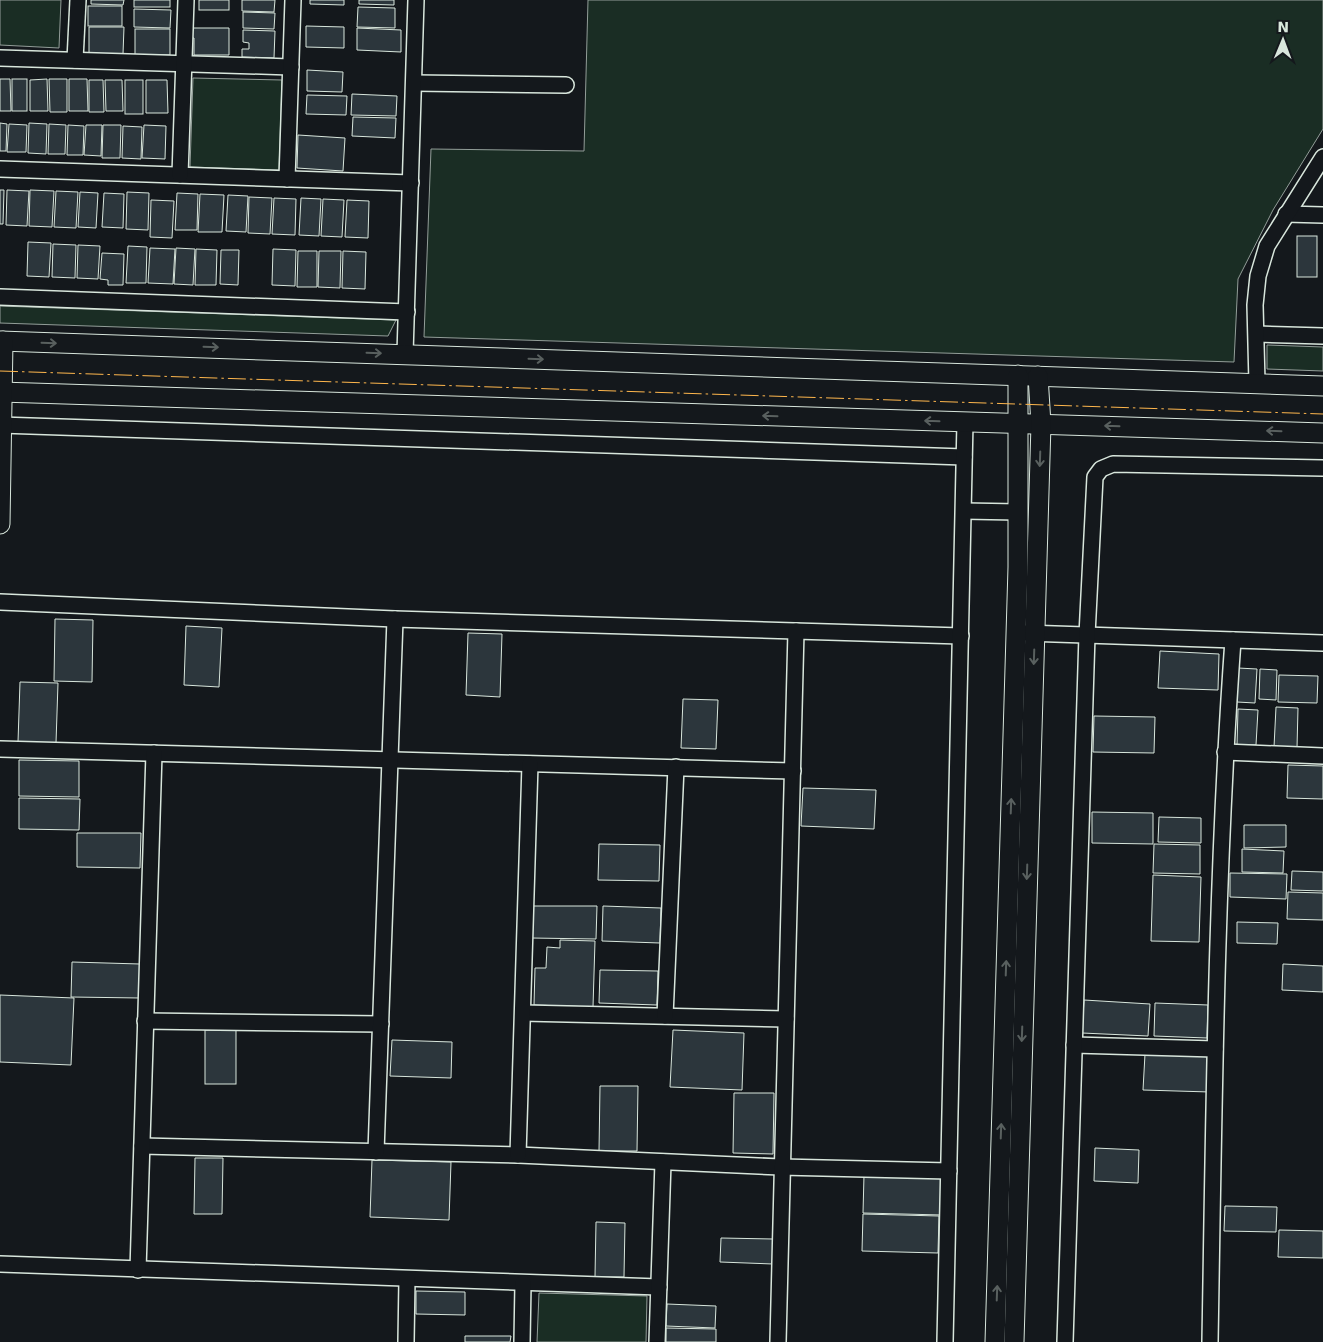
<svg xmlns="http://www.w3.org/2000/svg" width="1323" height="1342" viewBox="0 0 1323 1342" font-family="'DejaVu Sans',sans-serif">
<rect width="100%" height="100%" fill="#14181c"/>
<g fill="#1a2d24" stroke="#939e99">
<path d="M0,0h61l-2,48 -59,-3z"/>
<path d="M588,0h735v129l-50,81 -35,69 -4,83 -810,-25 7,-188 153,2z"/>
<path d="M193,78l89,2 -3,90 -89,-3z"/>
<path d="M0,306l396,14 -8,16 -388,-13z"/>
<path d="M1267,345l56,2v24l-56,-2z"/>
<path d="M539,1293l108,3 -1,46h-109z"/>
</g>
<g fill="#2c363c" stroke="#d8e6dc">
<path d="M91,0h33l-1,5 -32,-1z"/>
<rect x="134" y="0" width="36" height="7"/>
<rect x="199" y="0" width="30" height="10"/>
<path d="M242,0h33l-1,12 -32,-1z"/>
<path d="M310,0h34v5l-34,-1z"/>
<path d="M359,0h35v5l-35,-1z"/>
<rect x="88" y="6" width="34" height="20"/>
<path d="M358,7l37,1v20l-38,-1z"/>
<path d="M134,9l37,1 -1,18 -36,-1z"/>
<path d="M243,12l32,1 -1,16 -31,-1z"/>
<path d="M306,26l38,1v21l-38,-1z"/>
<path d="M89,27h35l-1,27h-34z"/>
<path d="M193,28h36v27h-35v-17h-7v-7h6z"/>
<path d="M357,28l44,2v22l-44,-2z"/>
<rect x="135" y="29" width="35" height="26"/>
<path d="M243,30l32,1 -1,27 -32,-1v-8h7v-6l-6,-1z"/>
<path d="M307,70l36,2 -1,20 -35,-1z"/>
<path d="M0,79h10l1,32h-11z"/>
<rect x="12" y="79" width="15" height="32"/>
<path d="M47,79l1,32h-18v-31z"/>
<path d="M49,79h18v33h-17z"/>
<path d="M69,79h18l1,32h-19z"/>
<path d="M89,80h14l1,32h-15z"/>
<path d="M105,80h17l1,31h-17z"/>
<rect x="125" y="80" width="18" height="34"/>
<path d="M146,80h21l1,33h-22z"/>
<path d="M352,94l45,2 -1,20 -45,-1z"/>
<path d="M307,95l40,1 -1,19 -40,-1z"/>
<path d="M353,117l43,1 -1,20 -43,-2z"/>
<path d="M0,123l7,1 -1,27h-6z"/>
<path d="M29,123l18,1 -1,30 -18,-1z"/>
<path d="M9,124l18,1 -1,27h-19z"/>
<path d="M49,124l17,1 -1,29h-17z"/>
<path d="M68,125l16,1 -1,29h-16z"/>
<path d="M86,125h16l-1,31 -17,-1z"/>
<path d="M103,125h18l-1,33h-18z"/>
<path d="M144,125l22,1 -1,33 -23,-1z"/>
<path d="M123,126l19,1 -1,32 -19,-1z"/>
<path d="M298,135l47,3 -2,33 -46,-3z"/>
<path d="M0,190h4l-1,34h-3z"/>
<path d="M7,190l22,1 -2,35 -21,-1z"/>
<path d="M30,190l24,1 -2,36 -23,-1z"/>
<path d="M56,191l22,1 -2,36 -22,-1z"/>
<path d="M80,192l18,1 -2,35 -18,-1z"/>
<path d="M127,192l22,1 -1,37 -22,-1z"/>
<path d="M104,193l20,1 -1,34 -21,-1z"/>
<path d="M177,193l21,1 -1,36h-22z"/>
<path d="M200,194l24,1 -2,37h-24z"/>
<path d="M228,195l20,1 -2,36 -20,-1z"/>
<path d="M249,197l23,1 -2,36 -22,-1z"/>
<path d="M274,198l22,1 -1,36 -23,-1z"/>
<path d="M301,198l20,1 -2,37 -20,-1z"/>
<path d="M323,199l21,1 -2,37 -21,-1z"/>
<path d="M151,200l23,1 -2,37 -22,-1z"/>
<path d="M347,200l22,1 -1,37 -23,-1z"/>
<rect x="1297" y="236" width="20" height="41"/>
<path d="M28,242l23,1 -2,34 -22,-1z"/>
<path d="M53,244l23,1 -1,33 -23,-1z"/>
<path d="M78,245l22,1 -2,33 -21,-1z"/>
<path d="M128,246l19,1 -1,36h-20z"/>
<path d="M150,248l25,1 -2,35 -25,-1z"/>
<path d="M176,248l19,1 -2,36 -19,-1z"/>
<path d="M196,249l21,1 -1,35h-21z"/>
<path d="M273,249l23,1 -1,36 -23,-1z"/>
<path d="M221,250h18l-1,35 -18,-1z"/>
<path d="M298,251h19v36h-20z"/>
<path d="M319,251h22l-1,37 -22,-1z"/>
<path d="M343,251l23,1 -1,37 -23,-1z"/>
<path d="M102,253l22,1 -1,31h-15v-5l-8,-1z"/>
<path d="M55,619l38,1 -1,62 -38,-1z"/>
<path d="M186,626l36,2 -3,59 -35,-2z"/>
<path d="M468,633l34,1 -2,63 -34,-2z"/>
<path d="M1160,651l59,3 -1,36 -60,-2z"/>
<path d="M1238,668l19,1 -2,34 -18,-1z"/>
<path d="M1260,669l17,1 -1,30 -17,-1z"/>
<path d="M1279,675l39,1 -1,27 -39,-1z"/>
<path d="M20,682l38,1 -2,60 -38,-1z"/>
<path d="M683,699l35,1 -2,49 -35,-1z"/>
<path d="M1276,707l22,1 -1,40 -23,-1z"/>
<path d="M1238,709l20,1 -2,35h-19z"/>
<path d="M1094,716l61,1 -1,36 -61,-1z"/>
<path d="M19,760l60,1v36l-60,-1z"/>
<path d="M1288,765l35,1v33l-36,-1z"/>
<path d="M803,788l73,2 -2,39 -73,-3z"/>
<path d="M19,798l61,1 -1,31 -60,-1z"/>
<path d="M1092,812l61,1v31l-61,-1z"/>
<path d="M1159,817l42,1v25l-43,-1z"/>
<path d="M1244,825h42v22l-42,1z"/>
<path d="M77,833h64l-1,35 -63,-1z"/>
<path d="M599,844l61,1 -1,36 -61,-1z"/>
<path d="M1154,844l46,1v29l-47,-1z"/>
<path d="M1242,849l42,2 -1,22 -41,-1z"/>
<path d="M1292,871l31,1v19l-32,-1z"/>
<path d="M1230,873l57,1 -1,25 -56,-2z"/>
<path d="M1153,875l48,2 -2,65 -48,-1z"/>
<path d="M1288,892l35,1v27l-36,-1z"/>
<path d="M532,906h65l-1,33 -65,-1z"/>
<path d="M603,906l58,2 -1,35 -58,-2z"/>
<path d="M1237,922l41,1 -1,21 -40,-1z"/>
<path d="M560,940l35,1 -2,66 -59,-2 1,-37h11l1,-21 13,1z"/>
<path d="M72,962l68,2v34l-69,-1z"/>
<path d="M1283,964l40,2v26l-41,-2z"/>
<path d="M600,970l58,1 -1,34 -58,-2z"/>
<path d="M0,995l74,3 -3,67 -71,-3z"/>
<path d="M1084,1000l66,4 -2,32 -66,-3z"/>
<path d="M1155,1003l53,2 -1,33 -53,-2z"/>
<rect x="205" y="1030" width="31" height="54"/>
<path d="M673,1030l71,3 -2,57 -72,-3z"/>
<path d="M392,1040l60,2 -1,36 -61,-2z"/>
<path d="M1145,1054l67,2 -2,36 -67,-2z"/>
<path d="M600,1086h38l-1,65h-38z"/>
<path d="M734,1093h40l-1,61 -40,-1z"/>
<path d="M1095,1148l44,2 -1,33 -44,-2z"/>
<path d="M195,1158h28l-1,56h-28z"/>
<path d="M372,1160l79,2 -2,58 -79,-3z"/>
<path d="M864,1175l79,2 -1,38 -79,-2z"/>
<path d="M1225,1206l52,1 -1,25 -52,-1z"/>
<path d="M863,1214l76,2 -1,37 -76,-2z"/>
<path d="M596,1222l29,1 -1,54h-29z"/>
<path d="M1279,1230l44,1v27l-45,-1z"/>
<path d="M721,1238l52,1v25l-53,-2z"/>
<path d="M416,1291l49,1v23l-49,-1z"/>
<path d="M667,1304l49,2 -1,22 -49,-2z"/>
<path d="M666,1328l50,1v13h-50z"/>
<path d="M465,1336h46l-1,6h-45z"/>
</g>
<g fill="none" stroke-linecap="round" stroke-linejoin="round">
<g stroke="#d8e6dc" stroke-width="18">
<g id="minor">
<path d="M0,58l291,9"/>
<path d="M75,60l3,-60"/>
<path d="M414,83l152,2"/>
<path d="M0,169l411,14"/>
<path d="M180,175l6,-175"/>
<path d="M287,179l6,-179"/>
<path d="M1286,214l37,1"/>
<path d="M0,297l407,15"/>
<path d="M1257,334l66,2"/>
<path d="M405,354l11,-354"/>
<path d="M1257,383l-2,-78 3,-29 9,-30 56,-89"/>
<path d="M0,425l964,32"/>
<path d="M964,511l54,1"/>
<path d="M0,602l395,17 566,17"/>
<path d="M1025,633l298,10"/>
<path d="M0,749l793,22"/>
<path d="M1225,752l98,4"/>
<path d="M523,1013l263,6"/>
<path d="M665,1016l11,-249"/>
<path d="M145,1021l236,3"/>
<path d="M1074,1045l141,4"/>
<path d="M142,1146l376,9 263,12 168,4"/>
<path d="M376,1152l19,-533"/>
<path d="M518,1155l12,-391"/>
<path d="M0,1264l659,23"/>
<path d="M138,1270l16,-517"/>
<path d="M406,1342l1,-63"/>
<path d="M522,1342l1,-59"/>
<path d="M657,1342l6,-180"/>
<path d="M778,1342l18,-711"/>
<path d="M945,1342l20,-920"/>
<path d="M1065,1342l22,-707 8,-158 6,-8 12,-5 210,4"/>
<path d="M1210,1342c4,-234 6,-468 23,-702"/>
</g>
</g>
<g stroke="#d8e6dc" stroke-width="21">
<g id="tertiary">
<path d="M0,341l1323,45"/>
<path d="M0,392l1323,41"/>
<path d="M0,524l3,-183"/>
<path d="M995,1342l23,-775v-192"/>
<path d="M1014,1342l27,-918 -3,-48"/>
</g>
</g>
<use href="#minor" stroke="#14181c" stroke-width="15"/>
<use href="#tertiary" stroke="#14181c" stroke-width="19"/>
<path stroke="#ffb74d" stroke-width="1" stroke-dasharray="18 4 2.5 4" stroke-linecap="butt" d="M0,371l1323,43"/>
</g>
<defs><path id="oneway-shaft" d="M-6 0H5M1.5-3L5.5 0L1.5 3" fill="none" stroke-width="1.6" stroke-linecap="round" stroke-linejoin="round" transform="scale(1.25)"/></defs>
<g stroke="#59605f">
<use href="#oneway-shaft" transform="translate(49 343) rotate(2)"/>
<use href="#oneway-shaft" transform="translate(211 347) rotate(2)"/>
<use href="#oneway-shaft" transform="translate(374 353) rotate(2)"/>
<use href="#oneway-shaft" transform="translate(536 359) rotate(2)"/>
<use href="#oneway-shaft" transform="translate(770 416) rotate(-178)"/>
<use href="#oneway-shaft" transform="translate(932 421) rotate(-178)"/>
<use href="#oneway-shaft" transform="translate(1112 426) rotate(-178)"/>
<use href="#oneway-shaft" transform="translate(1274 431) rotate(-178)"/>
<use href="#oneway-shaft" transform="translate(1040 459) rotate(92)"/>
<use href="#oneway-shaft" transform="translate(1034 657) rotate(92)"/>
<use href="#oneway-shaft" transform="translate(1011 806) rotate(-88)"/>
<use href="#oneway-shaft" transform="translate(1027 872) rotate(92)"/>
<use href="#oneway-shaft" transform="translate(1006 968) rotate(-88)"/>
<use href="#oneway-shaft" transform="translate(1022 1034) rotate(92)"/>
<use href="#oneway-shaft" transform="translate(1001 1131) rotate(-88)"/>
<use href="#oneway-shaft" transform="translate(997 1293) rotate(-88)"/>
</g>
<g transform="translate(1283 40) rotate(1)" stroke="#14181c" stroke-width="4" paint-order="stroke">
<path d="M0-4L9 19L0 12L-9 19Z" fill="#d8e6dc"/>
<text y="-8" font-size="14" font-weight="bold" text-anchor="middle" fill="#d8e6dc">N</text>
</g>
</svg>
